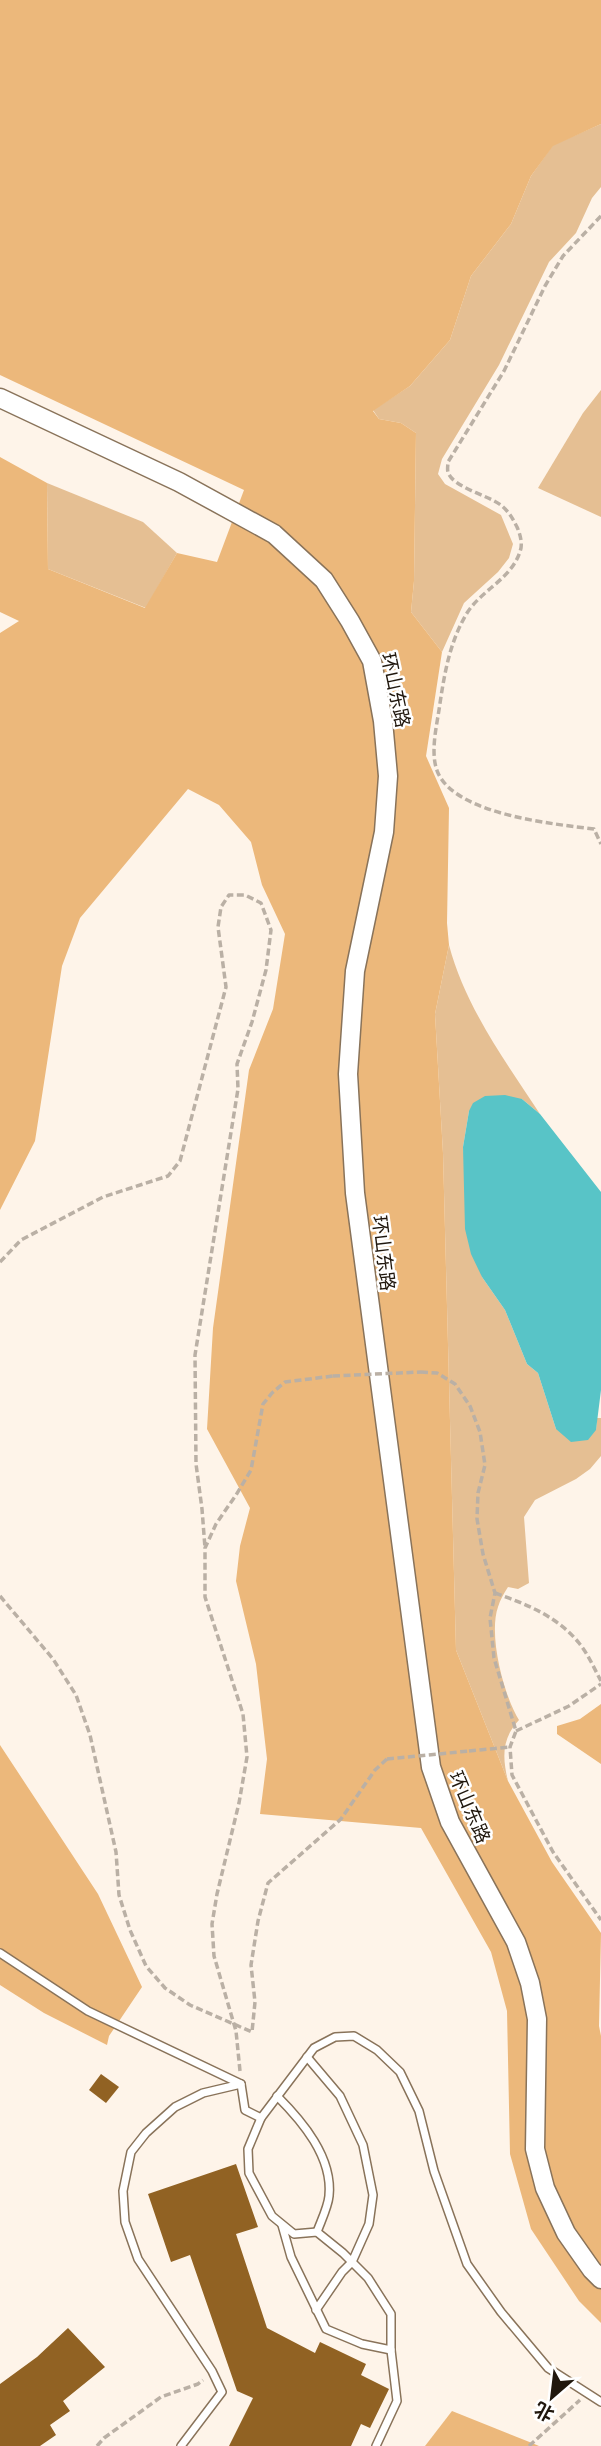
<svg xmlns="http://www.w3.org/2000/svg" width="601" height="2446" viewBox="0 0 601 2446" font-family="'IBM Plex Serif','Noto Sans SC',serif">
<rect width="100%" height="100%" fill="#fef4e9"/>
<g fill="#e5bf93">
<path d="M601,124v63l-9,11 -16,35 -27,29 -50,103 -57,94 -4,15 7,10 56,31 12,29 -4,14 -11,14 -34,31 -22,49 -31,-40 3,-31 2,-148 -15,-10 -22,-4 -6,-9 37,-24 40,-46 21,-64 40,-52 20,-48 22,-31z"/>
<path d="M601,390v127l-63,-29 45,-75z"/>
<path d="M47,483l96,39 34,31 -31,55 -98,-39z"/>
<path d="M449,945c16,61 56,116 91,169l-18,-15 -53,12 -6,36 19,130 23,33 22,54 11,9 18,56 40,1 1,-12h4v38l-11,13 -14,10 -41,21 -11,17 5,66 -11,6 -10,-2c-4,6 -8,13 -10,20 -10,28 6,89 21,113 -17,18 -17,37 -11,61l-52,-131 -13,-497 -8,-139z"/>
</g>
<g fill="#ecb87b">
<path d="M0,0h601v124l-48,22 -22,30 -20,48 -40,52 -21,64 -40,46 -37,25 6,8 22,4 15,10 -2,148 -3,31 31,40 -16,104 23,52 -2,115 2,22 -14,69 8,139 13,497 52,131 44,81 49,71 -2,93 2,10v287l-22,-22 -48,-72 -21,-75 -3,-143 -16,-59 -70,-124 -161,-14 7,-55 -11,-95 -20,-83 4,-35 10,-38 -43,-79 6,-101 36,-258 24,-61 12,-75 -23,-49 -11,-43 -32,-37 -31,-16 -108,129 -18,48 -27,175 -35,69v-577l19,-12 -19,-9v-155l47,26 1,86 97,39 32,-55 40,9 27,-72 -244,-115z"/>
<path d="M601,1704v60l-44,-30v-8l23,-7z"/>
<path d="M0,1745l98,149 44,93 -33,49 -2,9 -63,-32 -44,-28z"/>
<path d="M452,2411l80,32 7,3h-114z"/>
</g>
<path fill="#58c4c7" d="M505,1095l17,4 18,15 61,78v198l-5,40 -8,10 -17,2 -15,-13 -18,-56 -11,-9 -22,-54 -23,-33 -11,-23 -6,-25 -2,-82 6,-36 4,-8 12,-7z"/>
<g fill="#916223">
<path d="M101,2074l18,13 -13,16 -17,-13z"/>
<path d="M236,2164l22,63 -22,7 31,94 48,25 5,-11 46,22 -5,11 28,14 -19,39 -9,-4 -10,22h-122l24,-48 -16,-7 -47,-136 -19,7 -23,-68z"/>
<path d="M68,2328l37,39 -42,34 7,10 -20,14 6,10 -16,11h-40v-62l37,-27z"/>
</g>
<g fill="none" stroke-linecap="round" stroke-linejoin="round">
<g stroke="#89735a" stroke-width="10">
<g id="service">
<path d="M0,1953l88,58 153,73 4,26 16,8"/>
<path d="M307,2057l33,39 23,49 10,50 -4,29 -17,38 -10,10 -26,38"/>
<path d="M277,2096c25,25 56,61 52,100 -1,11 -8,25 -12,36"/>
<path d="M282,2225l9,32 35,72 36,15 29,6"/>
<path d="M181,2446l41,-54 -10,-21 -74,-112 -13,-37 -2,-31 8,-39 15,-19 29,-26 28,-14 38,-9"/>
<path d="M376,2446l21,-45 -6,-51v-36l-23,-36 -25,-25 -26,-21 -23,2 -22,-18 -23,-43 -1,-24 13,-31 53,-70 21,-11 19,-1 23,14 23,22 19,39 15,60 33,93 34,48 47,56 53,34"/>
</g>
</g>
<g stroke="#89735a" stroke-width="21">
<path id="tertiary" d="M0,398l179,84 95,52 50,46 26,41 22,40 11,60 5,55 -4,56 -29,139 -7,103 7,119 76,574 19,55 66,120 14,41 7,36 -2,130 10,39 21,45 26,37 9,9"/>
</g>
<g stroke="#bab0a5" stroke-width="3.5" stroke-dasharray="7 3.5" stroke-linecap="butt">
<path d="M601,216l-38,40 -18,30 -41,85 -56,91c0,3 -1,7 0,10 5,16 41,23 54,34 7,6 11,13 15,21 3,7 5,14 4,21 -7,30 -39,41 -54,65 -18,30 -23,63 -28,97 -3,19 -9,45 -1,63 19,42 116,51 156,56l7,15"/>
<path d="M0,1262l21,-22 82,-43 65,-21 12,-15 46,-174 -8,-60 3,-20 8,-12h16l16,8 10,27 -5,40 -14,52 -15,42 1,25 -43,266 1,109 6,45 3,39"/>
<path d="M421,1372l16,1 18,11 15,22 10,26 5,33 -7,28 -1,26 6,35 12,39 -5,25 4,40 22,73 -6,16 2,28 41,77 48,68"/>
<path d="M495,1593c31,11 62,23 84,50 9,11 15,25 22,38"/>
<path d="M0,1596l53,63 23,36 14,40 26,117 3,43 11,35 16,36 19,22 25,17 62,27 3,-30 -4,-37 7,-44 10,-38 73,-64 34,-49 12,-11"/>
<path d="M516,1731l53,-25 32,-22"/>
<path d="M469,1751l41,-4"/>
<path d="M240,2071l-4,-40 -22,-75 -2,-32 5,-30 22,-91 8,-46 -4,-43 -38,-117v-49l11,-24 20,-29 15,-25 12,-66 9,-11 13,-11 48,-6"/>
<path d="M97,2446l7,-8 57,-41 37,-13 5,-4"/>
<path d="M529,2446l51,-46"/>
</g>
<use href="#service" stroke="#fff" stroke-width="7"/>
<use href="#tertiary" stroke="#fff" stroke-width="18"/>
<g stroke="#bab0a5" stroke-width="3.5" stroke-dasharray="7 3.5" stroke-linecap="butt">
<path d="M333,1376l88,-4"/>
<path d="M387,1759l82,-8"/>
</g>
</g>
<g text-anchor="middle" stroke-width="5" stroke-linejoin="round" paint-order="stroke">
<g font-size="19" fill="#20170d" stroke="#fff">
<text transform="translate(396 690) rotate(78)" y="7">环山东路</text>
<text transform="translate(384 1253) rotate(83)" y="7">环山东路</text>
<text transform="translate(470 1807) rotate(67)" y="7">环山东路</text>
</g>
</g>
<g transform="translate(552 2397) rotate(208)" stroke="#ffffff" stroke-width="5" paint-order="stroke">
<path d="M0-5L12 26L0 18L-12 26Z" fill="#20170d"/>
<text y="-10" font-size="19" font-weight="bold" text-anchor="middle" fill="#20170d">北</text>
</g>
</svg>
